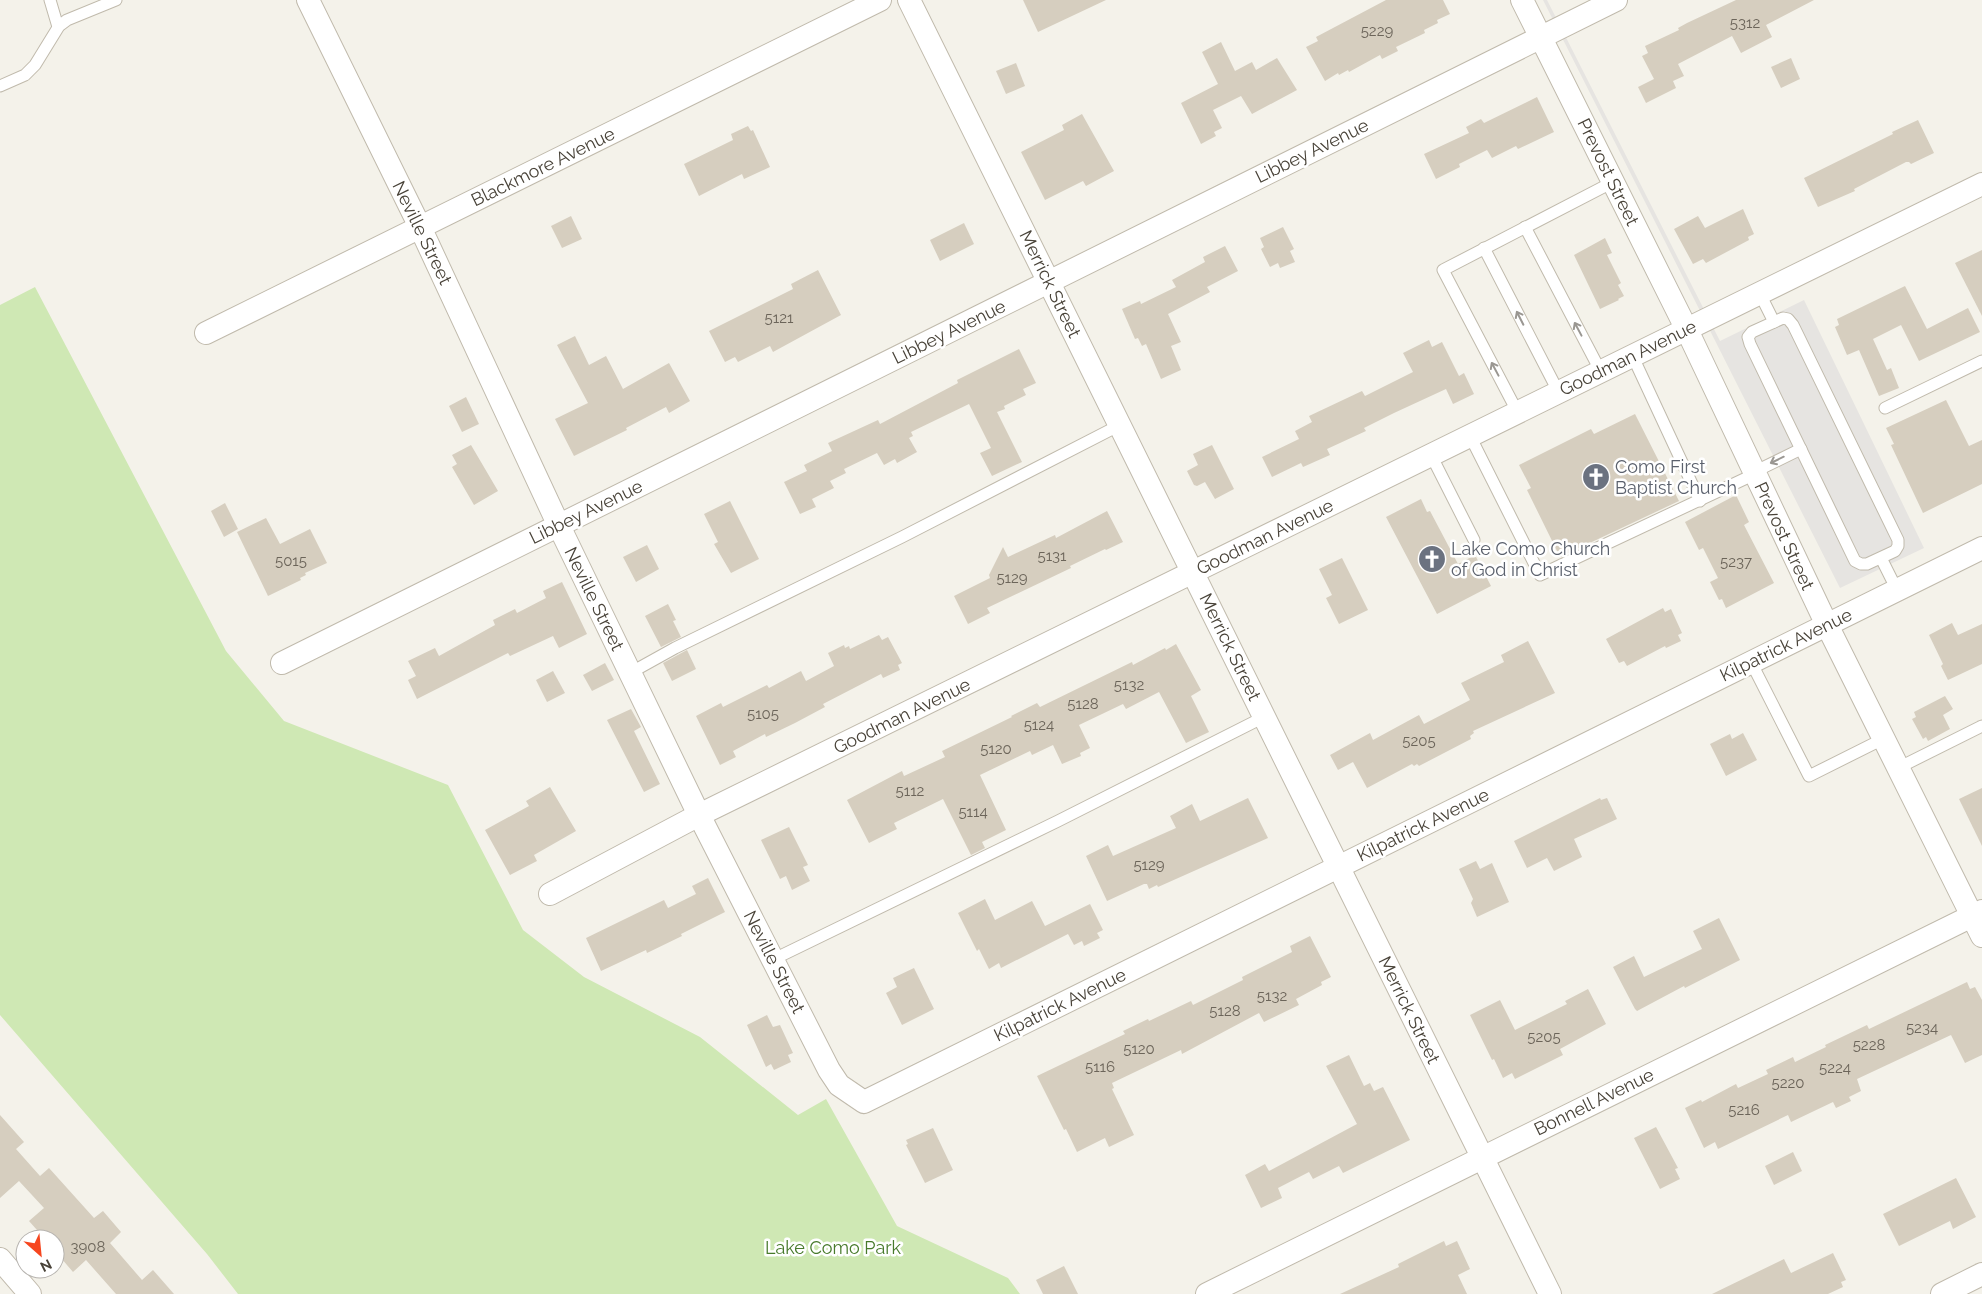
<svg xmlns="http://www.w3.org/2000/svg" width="1982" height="1294" viewBox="0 0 1982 1294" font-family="Raleway,sans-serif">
<rect width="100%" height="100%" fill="#f4f2ea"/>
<path fill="#cfe8b4" d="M35,287l191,364 58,70 164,64 75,145 61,47 116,60 98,78 28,-16 71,127 111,52 12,16h-782l-31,-40 -207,-239v-710z"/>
<path fill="#e6e4e1" d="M1543,0h4l173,341 84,-41 120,248 -84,40z"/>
<g fill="#d6cebf">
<path d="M1023,0h83l-68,32z"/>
<path d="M1386,0h57l7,14 -13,6 1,3 -14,7 1,3 -29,14 2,4 -16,8 -2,-4 -31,17 -1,-2 -9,5 -1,-2 -13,8 -19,-34 12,-6 -2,-4z"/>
<path d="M1736,0h78l-48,25 6,12 -31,16 -9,-17 -54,28 6,12 -11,5 3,7 -30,15 -8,-16 16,-8 -12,-23 6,-3 -3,-7 34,-16 -1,-2 9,-5z"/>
<path d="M1221,42l14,29 17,-9 4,8 21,-12 20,32 -45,24 -11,-18 -28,14 9,18 -8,4 2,4 -15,8 -20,-41 37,-19 -16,-32z"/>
<path d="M1791,58l9,21 -19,9 -10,-21z"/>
<path d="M1016,63l9,23 -19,8 -10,-23z"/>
<path d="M1537,97l17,35 -36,17 -2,-3 -24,12 -5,-8 -28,14 1,3 -24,12 -12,-25 45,-21 -3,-6 15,-8 3,4z"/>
<path d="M1082,114l32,57 -28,15 -3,-5 -38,19 -24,-48 43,-22 -2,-5z"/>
<path d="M1918,120l16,33 -23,11 -2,-2h-3l-52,27 1,2 -37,16 -14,-29 89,-44 -1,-2z"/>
<path d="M748,126l3,5 2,-1 17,37 -26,12 -2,-5 -43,22 -15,-32 49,-24 -2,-6z"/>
<path d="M1743,209l11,25 -6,3 1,3 -43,23 -3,-4 -10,5 -19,-35 24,-13 7,12z"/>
<path d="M571,216l11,23 -20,9 -11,-22z"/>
<path d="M964,223l10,21 -34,17 -10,-21z"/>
<path d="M1283,227l11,22 -4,2 5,11 -15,6 -2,-5 -8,4 -9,-18 3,-2 -4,-9z"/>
<path d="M1605,238l7,15 -5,2 14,28 -3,2 6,11 -6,3 1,1 -19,9 -26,-54z"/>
<path d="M1225,246l13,25 -31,16 3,5 -42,22 13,28 -10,4 10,24 -20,9 -15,-35 -4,2 -4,-8 -3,1 -13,-30 18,-8 1,3 35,-17 -4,-7 33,-18 -2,-5z"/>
<path d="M1982,250v66l-27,-53z"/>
<path d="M818,270l23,45 -68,37 -3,-6 -32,16 -3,-5 -10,5 -16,-31 84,-42 -2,-5z"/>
<path d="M1905,286l22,43 41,-21 12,24 -61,29 -18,-36 -28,14 14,31 4,-2 8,20 -20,8 -20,-46 -12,5 -12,-28 4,-2 -2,-6z"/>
<path d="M575,336l14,29 17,-9 17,33 46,-26 21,38 -21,12 -3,-6 -40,21 1,2 -53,26 -19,-37 33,-16 -31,-58z"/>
<path d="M1429,340l3,7 10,-5 17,34 5,-3 10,21 -21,10 -7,-15 -52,24 -30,15 2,3 -39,18 3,6 -27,12 -2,-4 -29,14 -10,-20 37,-18 -4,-8 17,-9 -3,-6 53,-25 3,5 48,-24 -10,-19z"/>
<path d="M1019,349l17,34 -13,6 3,6 -22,11 1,3 -8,3 25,50 -30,14 -12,-23 11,-5 -22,-44 -58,28 2,4 -4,2 8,14 -20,11 -2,-4 -11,6 -7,-12 -33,16 2,4 -16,8 4,7 -22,11 4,8 -16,7 -16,-32 23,-11 -3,-6 28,-14 -4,-8 50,-23 2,4 78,-41 -1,-3z"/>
<path d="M466,397l13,27 -17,8 -13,-26z"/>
<path d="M1946,400l23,46 13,-6v44l-59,29 -32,-68 3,-1 -8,-16z"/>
<path d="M1635,414l44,87 -119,56 -33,-67 4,-2 -12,-23 72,-36 3,5z"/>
<path d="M471,445l27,46 -24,14 -22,-38 5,-3 -5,-9z"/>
<path d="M1212,445l22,44 -19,10 -10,-17 -8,4 -3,-1 -7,-14 11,-6 -5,-11z"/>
<path d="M1736,495l13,27 -5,3 30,58 -48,25 -4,-9 -3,1 -9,-18 8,-4 -15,-30 -4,2 -14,-28z"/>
<path d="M1421,499l6,13 3,-1 28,53 17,-9 16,31 -54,28 -51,-97z"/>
<path d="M730,501l29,58 -28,14 -17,-29 4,-2 -14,-28z"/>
<path d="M225,503l13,26 -14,8 -13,-26z"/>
<path d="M1107,511l16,31 -17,8 -1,-1 -35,17 1,2 -84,40 3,5 -22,11 -14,-28 36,-18 -1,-3 14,-28 5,10 47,-22 1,3z"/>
<path d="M266,518l14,26 30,-15 17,34 -22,10 1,2 -6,3 1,2 -33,16 -31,-64z"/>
<path d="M647,545l12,24 -23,13 -13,-25z"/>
<path d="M1342,558l26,52 -29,14 -13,-26 6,-3 -13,-26z"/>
<path d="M562,582l25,52 -28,14 -6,-12 -43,20 -2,-3 -91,46 -9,-19 8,-4 -8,-15 27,-13 4,8 56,-31 -2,-5 22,-11 2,4 29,-15 -3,-7z"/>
<path d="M668,604l8,16 -3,1 8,16 -20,10 -16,-31z"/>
<path d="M1663,608l2,4 6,-3 11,24 -4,2 3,6 -15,7 -1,-2 -38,20 -3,-5 -5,2 -13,-24z"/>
<path d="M1952,623l6,12 24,-11v40l-34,16 -7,-14 2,-2 -14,-29z"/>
<path d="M879,635l3,5 6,-3 14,26 -4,2 2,5 -17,8 -2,-4 -58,30 2,3 -30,16 -29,14 -1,-3 -32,17 3,6 -16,8 -24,-49 25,-13 2,4 44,-22 2,3 32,-17 5,10 28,-15 -6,-13 16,-8 1,3 4,-2 1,3z"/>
<path d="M1528,641l27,52 -82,38 1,2 -4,3 1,3 -52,27 -2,-2 -3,2 -2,-2 -45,24 -14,-26 -15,8 -8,-15 40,-22 3,7 46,-25 5,9 46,-24 -9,-17 43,-21 -3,-7z"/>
<path d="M1176,644l25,46 -10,6 18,36 -23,11 -27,-51 -33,17 -3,-5 -44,21 11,23 -10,5 1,3 -19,8 -9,-19 -21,10 -2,-4 -50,24 26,55 -24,12 3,6 -14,7 -28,-56 -49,24 3,6 -28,14 -22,-43 55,-29 2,5 41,-19 -3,-6 70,-34 -1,-1 26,-13 3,4 92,-45 1,3 32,-17 1,2z"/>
<path d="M687,650l9,19 -24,12 -9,-18z"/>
<path d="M605,663l9,17 -22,11 -9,-16z"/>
<path d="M553,671l12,22 -18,9 -11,-22z"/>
<path d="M1945,696l8,13 -10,6 7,14 -22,12 -2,-4 -3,2 -11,-20 4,-2 -2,-5z"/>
<path d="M631,709l10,18 -7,4 26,53 -16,8 -37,-72z"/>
<path d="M1743,733l14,27 -31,16 -16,-32 20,-10 2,5z"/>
<path d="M550,787l26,44 -42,24 3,6 -27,14 -25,-45 44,-24 -3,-5z"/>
<path d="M1982,788v58l-23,-47z"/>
<path d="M1248,798l20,40 -110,49 -1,-2 -8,4 -2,-5h-3l-37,17 -21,-45 22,-11 5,11 63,-28 -6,-12 22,-12 8,17z"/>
<path d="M1600,798l1,2 6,-2 10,21 -43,20 8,18 -28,14 -7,-13 -20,10 -13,-27z"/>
<path d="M789,827l19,38 -5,2 7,14 -18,9 -6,-14 -6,3 -19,-39z"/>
<path d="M1476,861l4,8 12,-6 17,39 -32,15 -6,-14 2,-4 -14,-30z"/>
<path d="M708,878l17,34 -44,22 1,2 -35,17 -1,-3 -45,21 -15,-33 78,-38 4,8 28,-14 -4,-8z"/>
<path d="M985,899l10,21 37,-19 13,25 45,-22 13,26 -6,3 3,5 -16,8 -2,-5 -8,4 -6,-11 -67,34 -2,-5 -10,6 -10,-20 -2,2 -19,-38z"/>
<path d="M1719,918l21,42 -55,28 -1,-2 -47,25 -2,-2 -22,-42 21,-11 10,21 58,-28 -9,-18z"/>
<path d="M1310,936l21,41 -10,5 1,3 -26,14 3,6 -35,17 -5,-9 -77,41 -1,-4 -69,33 2,5 -2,1 22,46 -25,12 -4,-9 -28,14 -11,-23 -2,1 -27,-54 88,-42 -2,-3 25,-12 1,2 42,-20 2,4 50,-25 -1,-3 50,-25 -2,-6z"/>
<path d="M914,968l20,41 -32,16 -16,-32 11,-6 -4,-9z"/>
<path d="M1967,982l3,7 5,-2 7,13v55l-17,8 -14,-28 -94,44 4,12 -12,6 2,4 -15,7 -3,-6 -42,20 -3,-7 -70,34 -3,-7 -11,6 -19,-40 16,-8 1,2 34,-18 2,4 30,-14 -2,-4 27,-13 2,5 31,-15 -1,-2 42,-20 2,4z"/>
<path d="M1588,989l18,35 -46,25 3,6 -48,24 -3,-6 -9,5 -9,-19 -2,1 -22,-45 30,-15 15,30 52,-26 -2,-3z"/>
<path d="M767,1015l6,12 7,-2 13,28 -5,2 3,7 -17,8 -3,-6 -5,3 -19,-42z"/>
<path d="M1349,1055l15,31 6,-3 4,8 9,-4 27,53 -67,33 -4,-7 -26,13 -4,-7 -31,16 4,10 -21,10 -16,-33 20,-11 4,7 88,-47 -31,-58z"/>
<path d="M0,1115l24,27 -8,7 24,27 9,-8 45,50 9,-7 18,21 -11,11 32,37 11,-10 21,24h-58l-30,-34 -13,12 -18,-21v-12h-10l-16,-18 15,-13 -25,-27 -19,17z"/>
<path d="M1656,1127l22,41 -3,1 5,10 -20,10 -26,-51z"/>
<path d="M933,1128l20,42 -28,13 -19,-38 2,-1 -2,-4z"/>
<path d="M1793,1152l9,19 -28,14 -9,-19z"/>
<path d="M1956,1178l20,39 -23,12 -3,-8 -51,25 -16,-32z"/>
<path d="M1444,1241l2,5 11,-5 13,28 -12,6 9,19h-127l59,-27 -1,-3z"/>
<path d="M1833,1253l13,27 -5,2 2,5 -15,7h-116l72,-35 7,14z"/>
<path d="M1064,1266l14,28h-35l-7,-14z"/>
</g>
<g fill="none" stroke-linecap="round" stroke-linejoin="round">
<g stroke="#c0baac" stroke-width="13">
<g id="lane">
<path d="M50,0l8,27"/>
<path d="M0,86l25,-11 10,-10 24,-39 8,-6 49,-20"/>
<path d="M1525,227l76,145"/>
<path d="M1484,248l75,145"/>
<path d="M1760,294l14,28"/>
<path d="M1783,318l5,1 5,6 105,215v6l-3,5 -28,13h-6l-6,-3 -105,-217 -2,-7 4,-5z"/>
<path d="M1633,357l67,144"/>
<path d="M1885,408l97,-47"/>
<path d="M1518,413l-75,-143 170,-88"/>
<path d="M1470,436l70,139 215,-101"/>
<path d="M1431,455l43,85"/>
<path d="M1754,472l47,-23"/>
<path d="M1881,558l16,32"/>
<path d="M1751,662l58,114 74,-37"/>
<path d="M630,673l45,-25 227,-111 218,-112"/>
<path d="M1898,768l84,-42"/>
<path d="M772,960l286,-139 206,-104"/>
</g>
</g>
<g stroke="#c0baac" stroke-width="24">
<g id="street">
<path d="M308,0l112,227 139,299 140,289 130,255 10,15 25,17 1118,-554"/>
<path d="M909,0l641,1294"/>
<path d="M1522,0l165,330 140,295 155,311"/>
<path d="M206,333l674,-333"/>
<path d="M282,663l1334,-663"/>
<path d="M550,894l149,-79 1283,-631"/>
<path d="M0,1259l30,35"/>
<path d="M1207,1294l775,-383"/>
<path d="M1942,1294l40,-20"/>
</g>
</g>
<use href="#lane" stroke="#fff" stroke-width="11"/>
<use href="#street" stroke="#fff" stroke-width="22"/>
</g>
<defs><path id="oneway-shaft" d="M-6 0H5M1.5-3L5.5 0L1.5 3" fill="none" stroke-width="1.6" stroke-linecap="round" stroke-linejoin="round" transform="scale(1.25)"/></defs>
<g stroke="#9a9792">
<use href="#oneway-shaft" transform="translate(1520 318) rotate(-117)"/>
<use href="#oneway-shaft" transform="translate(1578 329) rotate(-118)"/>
<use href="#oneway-shaft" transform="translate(1495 369) rotate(-118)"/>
<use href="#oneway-shaft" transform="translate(1777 460) rotate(154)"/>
</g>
<defs>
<g id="church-disc" transform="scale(1.4375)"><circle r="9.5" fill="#6b7280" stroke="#fff"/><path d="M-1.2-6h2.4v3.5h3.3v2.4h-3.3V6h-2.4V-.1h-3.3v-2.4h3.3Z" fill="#fff"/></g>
</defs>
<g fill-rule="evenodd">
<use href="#church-disc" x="1596" y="477"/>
<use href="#church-disc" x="1432" y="559"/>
</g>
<g text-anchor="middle" stroke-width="5" stroke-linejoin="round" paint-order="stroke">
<g font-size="15" fill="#6c655a">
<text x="1745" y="28">5312</text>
<text x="1377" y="36">5229</text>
<text x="779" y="323">5121</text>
<text x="1052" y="561">5131</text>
<text x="291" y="566">5015</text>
<text x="1736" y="567">5237</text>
<text x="1012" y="583">5129</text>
<text x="1129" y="690">5132</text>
<text x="1083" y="709">5128</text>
<text x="763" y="719">5105</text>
<text x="1039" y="730">5124</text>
<text x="1419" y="746">5205</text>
<text x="996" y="754">5120</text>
<text x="910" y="796">5112</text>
<text x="973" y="817">5114</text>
<text x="1149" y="870">5129</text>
<text x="1272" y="1001">5132</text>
<text x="1225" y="1016">5128</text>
<text x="1922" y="1033">5234</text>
<text x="1544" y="1042">5205</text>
<text x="1869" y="1050">5228</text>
<text x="1139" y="1054">5120</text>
<text x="1100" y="1072">5116</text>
<text x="1835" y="1073">5224</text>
<text x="1788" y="1088">5220</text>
<text x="1744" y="1115">5216</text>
<text x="88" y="1252">3908</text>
</g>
<g font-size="18" fill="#484238" stroke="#fff">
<text transform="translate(1312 151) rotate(-26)" y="6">Libbey Avenue</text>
<text transform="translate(543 167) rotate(-26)" y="6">Blackmore Avenue</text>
<text transform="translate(1608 172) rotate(64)" y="6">Prevost Street</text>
<text transform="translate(422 233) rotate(64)" y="6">Neville Street</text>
<text transform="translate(1050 284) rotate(64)" y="6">Merrick Street</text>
<text transform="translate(949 332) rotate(-26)" y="6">Libbey Avenue</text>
<text transform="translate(1628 358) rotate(-26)" y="6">Goodman Avenue</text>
<text transform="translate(586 512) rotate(-26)" y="6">Libbey Avenue</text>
<text transform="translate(1784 536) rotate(65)" y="6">Prevost Street</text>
<text transform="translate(1265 537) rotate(-26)" y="6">Goodman Avenue</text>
<text transform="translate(594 599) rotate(64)" y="6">Neville Street</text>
<text transform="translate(1786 645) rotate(-26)" y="6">Kilpatrick Avenue</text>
<text transform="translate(1230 647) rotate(64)" y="6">Merrick Street</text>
<text transform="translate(902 716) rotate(-26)" y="6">Goodman Avenue</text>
<text transform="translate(1423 825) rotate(-26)" y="6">Kilpatrick Avenue</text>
<text transform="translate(774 962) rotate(63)" y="6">Neville Street</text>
<text transform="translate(1060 1005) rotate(-26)" y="6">Kilpatrick Avenue</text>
<text transform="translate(1409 1010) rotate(64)" y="6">Merrick Street</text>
<text transform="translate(1594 1102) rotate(-26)" y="6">Bonnell Avenue</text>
</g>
<g font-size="18" fill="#5b616d" stroke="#fff" text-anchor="start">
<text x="1615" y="473">Como First<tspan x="1615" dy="21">Baptist Church</tspan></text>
<text x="1451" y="555">Lake Como Church<tspan x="1451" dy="21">of God in Christ</tspan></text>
</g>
<g font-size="18" fill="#477a2b" stroke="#fff">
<text x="833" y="1254">Lake Como Park</text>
</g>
</g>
<g transform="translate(40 1254) rotate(153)"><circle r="24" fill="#ffffff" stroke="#b6b3af"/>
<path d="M0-4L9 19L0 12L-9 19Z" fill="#f6461f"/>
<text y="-8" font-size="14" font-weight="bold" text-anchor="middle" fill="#484238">N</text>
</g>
</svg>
